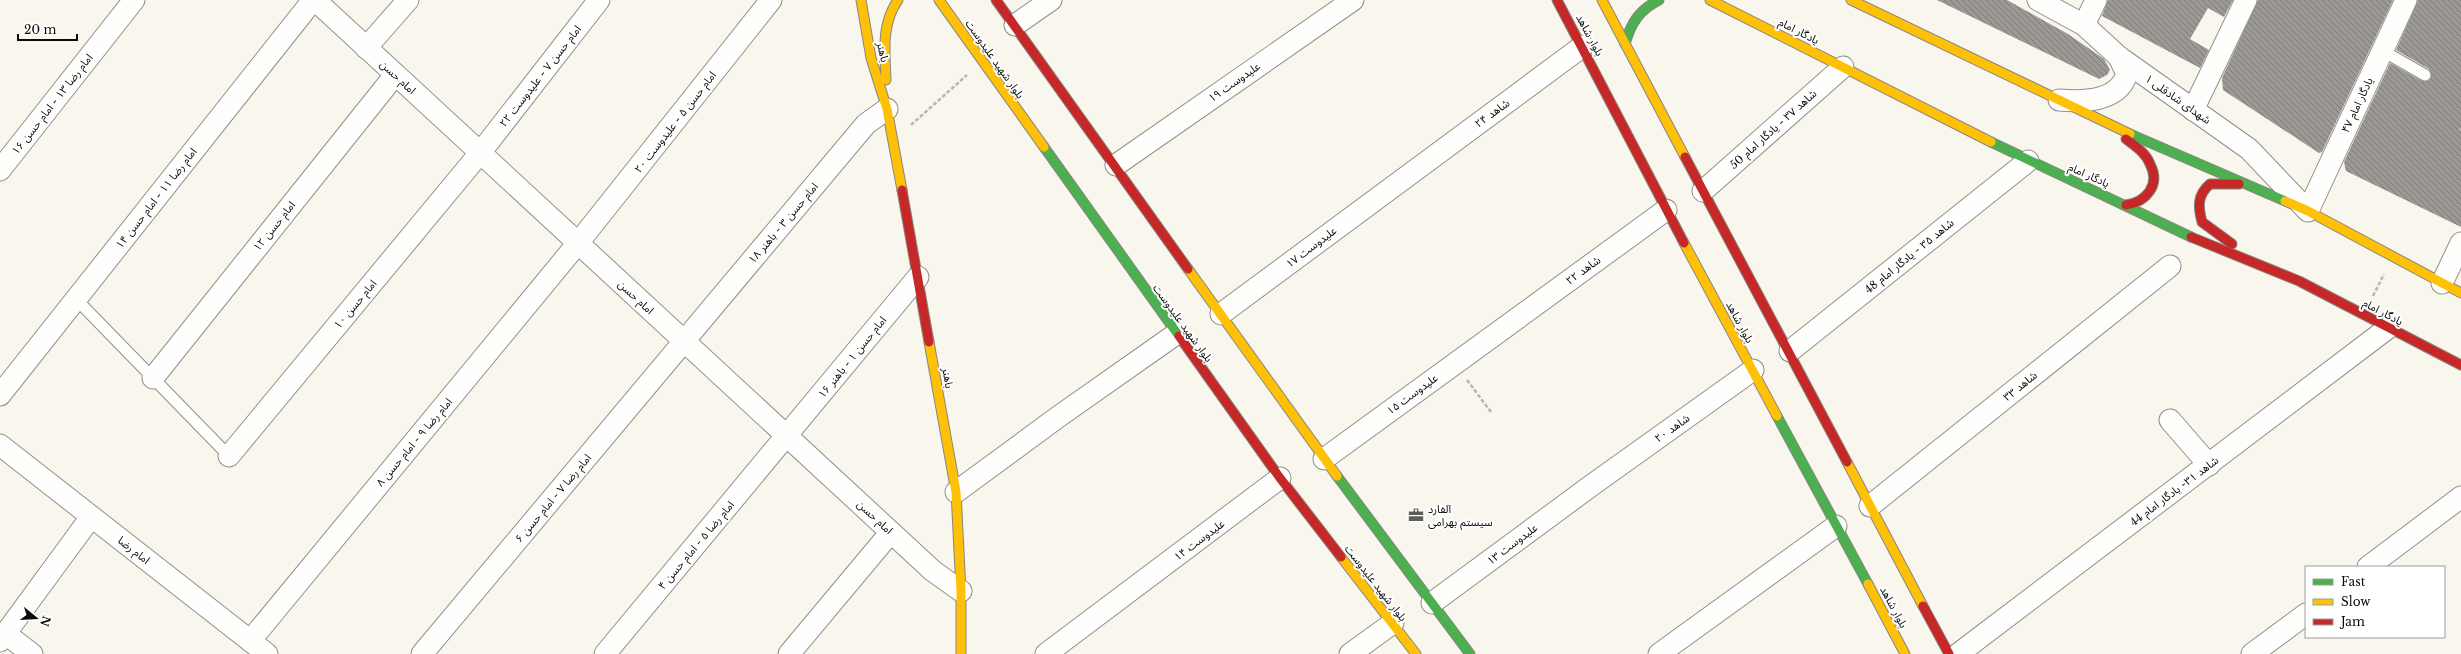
<svg xmlns="http://www.w3.org/2000/svg" width="2461" height="654" viewBox="0 0 2461 654" font-family="'Libre Baskerville','Noto Sans Arabic',serif">
<defs>
<pattern id="building-back-hatch" width="6" height="6" patternUnits="userSpaceOnUse"><rect width="6" height="6" fill="#9c9894"/><path d="M-1 5l2 2M0 0l6 6M5-1l2 2" fill="none" stroke="#7d7a77"/></pattern>
</defs>
<rect width="100%" height="100%" fill="#f9f6ed"/>
<g fill="url(#building-back-hatch)">
<path d="M1937,0h70l61,34 36,25 6,11 -3,5 -8,4z"/>
<path d="M2108,0h125l-9,17 -16,-9 -18,31 19,11 -9,18 -98,-52z"/>
<path d="M2258,0h135l-71,152 -3,1 -96,-63 -1,-12z"/>
<path d="M2418,0h43v227l-115,-56 -2,-9 46,-99 32,18h6l3,-3 -2,-9 -33,-19z"/>
</g>
<g fill="none" stroke-linecap="round" stroke-linejoin="round">
<g stroke="#92908c" stroke-width="13">
<g id="lane">
<path d="M2383,51l42,24"/>
<path d="M76,299l153,157"/>
</g>
</g>
<g stroke="#92908c" stroke-width="23">
<g id="street">
<path d="M315,0l618,571 28,20"/>
<path d="M2038,0l46,25 35,32 130,92 59,62 98,-211"/>
<path d="M1015,25l36,-25"/>
<path d="M2084,25l12,-25"/>
<path d="M366,48l42,-48"/>
<path d="M2059,100c24,2 59,2 68,-26l-8,-17"/>
<path d="M2193,110l53,-110"/>
<path d="M1116,165l237,-165"/>
<path d="M0,170l134,-170"/>
<path d="M1703,191l140,-124"/>
<path d="M2442,283l19,-40"/>
<path d="M1221,314l362,-268"/>
<path d="M1790,351l238,-190"/>
<path d="M153,378l242,-303"/>
<path d="M0,395l313,-395"/>
<path d="M2170,420l39,45"/>
<path d="M0,445l267,209"/>
<path d="M229,456l251,-303 119,-153"/>
<path d="M1324,459l342,-249"/>
<path d="M956,492l102,-75 118,-83"/>
<path d="M1870,506l300,-240"/>
<path d="M2368,567l93,-70"/>
<path d="M1432,603l160,-118 161,-115"/>
<path d="M6,634l26,20"/>
<path d="M0,641l91,-124"/>
<path d="M250,641l328,-398 193,-243"/>
<path d="M422,654l444,-530 21,-15"/>
<path d="M605,654l313,-377"/>
<path d="M789,654l102,-122"/>
<path d="M1046,654l234,-176"/>
<path d="M1350,654l43,-31"/>
<path d="M1659,654l177,-128"/>
<path d="M1958,654l430,-326"/>
<path d="M2252,654l54,-40"/>
</g>
</g>
<g stroke="#888783" stroke-width="11">
<g id="fast">
<path d="M1625,44c6,-21 14,-34 34,-44"/>
<path d="M2130,134l155,67"/>
<path d="M1991,142l200,95"/>
<path d="M1044,147l135,189"/>
<path d="M1777,416l91,168"/>
<path d="M1337,476l133,178"/>
</g>
</g>
<g stroke="#888783" stroke-width="11">
<g id="slow">
<path d="M861,0l10,58 16,51 15,81"/>
<path d="M939,0l105,147"/>
<path d="M1602,0l83,157"/>
<path d="M1710,0l281,142"/>
<path d="M1851,0l279,134"/>
<path d="M886,80c-1,-28 -5,-56 12,-80"/>
<path d="M2285,201l23,10 153,82"/>
<path d="M1684,243l93,173"/>
<path d="M1188,269l149,207"/>
<path d="M929,342l27,150 5,99v63"/>
<path d="M1847,462l76,144"/>
<path d="M1341,557l75,97"/>
<path d="M1868,584l37,70"/>
</g>
</g>
<g stroke="#888783" stroke-width="11">
<g id="jam">
<path d="M996,0l192,269"/>
<path d="M1557,0l127,243"/>
<path d="M2126,139c9,7 20,14 24,25 11,21 -4,38 -24,41"/>
<path d="M1685,157l162,305"/>
<path d="M902,190l27,152"/>
<path d="M2191,237l108,44 162,84"/>
<path d="M2232,244l-30,-22c-4,-15 -5,-27 8,-38h29"/>
<path d="M1179,336l101,142 61,79"/>
<path d="M1923,606l26,48"/>
</g>
</g>
<g stroke="#b7b6b5" stroke-width="2.5" stroke-dasharray="4 2" stroke-linecap="butt">
<path d="M911,125l56,-50"/>
<path d="M2459,129l2,1"/>
<path d="M2373,296l11,-22"/>
<path d="M1467,380l24,32"/>
</g>
<use href="#lane" stroke="#fefefc" stroke-width="11"/>
<use href="#street" stroke="#fefefc" stroke-width="21"/>
<use href="#fast" stroke="#4caf50" stroke-width="9"/>
<use href="#slow" stroke="#ffc107" stroke-width="9"/>
<use href="#jam" stroke="#c62828" stroke-width="9"/>
</g>
<defs>
<g id="office-bare" transform="scale(1.2)"><path d="M-6-3h4V-5.5h4V-3h4V5H-6ZM-1-4.5V-3h2v-1.5ZM-6 0V1H6V0Z" fill="#5e5d59" stroke="#fff" stroke-width="2.5" paint-order="stroke"/></g>
</defs>
<g fill-rule="evenodd">
<use href="#office-bare" x="1416" y="515"/>
</g>
<g text-anchor="middle" stroke-width="4" stroke-linejoin="round" paint-order="stroke">
<g font-size="11" fill="#0a0a0a" stroke="#fff">
<text transform="translate(1799 31) rotate(27)" y="4">یادگار امام</text>
<text transform="translate(1590 35) rotate(62)" y="4">بلوار شاهد</text>
<text transform="translate(883 52) rotate(76)" y="4">باهنر</text>
<text transform="translate(995 59) rotate(55)" y="4">بلوار شهید علیدوست</text>
<text transform="translate(540 76) rotate(-52)" y="4">امام حسن ۷ - علیدوست ۲۲</text>
<text transform="translate(398 77) rotate(43)" y="4">امام حسن</text>
<text transform="translate(1234 82) rotate(-35)" y="4">علیدوست ۱۹</text>
<text transform="translate(2178 99) rotate(35)" y="4">شهدای شادقلی ۱</text>
<text transform="translate(52 104) rotate(-52)" y="4">امام رضا ۱۳ - امام حسن ۱۶</text>
<text transform="translate(2357 105) rotate(-65)" y="4">یادگار امام ۴۷</text>
<text transform="translate(1492 113) rotate(-36)" y="4">شاهد ۲۴</text>
<text transform="translate(675 122) rotate(-52)" y="4">امام حسن ۵ - علیدوست ۲۰</text>
<text transform="translate(1773 129) rotate(-42)" y="4">شاهد ۳۷ - یادگار امام 50</text>
<text transform="translate(2089 175) rotate(24)" y="4">یادگار امام</text>
<text transform="translate(156 198) rotate(-52)" y="4">امام رضا ۱۱ - امام حسن ۱۴</text>
<text transform="translate(783 223) rotate(-50)" y="4">امام حسن ۳ - باهنر ۱۸</text>
<text transform="translate(274 226) rotate(-51)" y="4">امام حسن ۱۲</text>
<text transform="translate(1311 247) rotate(-37)" y="4">علیدوست ۱۷</text>
<text transform="translate(1909 256) rotate(-39)" y="4">شاهد ۳۵ - یادگار امام 48</text>
<text transform="translate(1583 270) rotate(-36)" y="4">شاهد ۲۲</text>
<text transform="translate(636 297) rotate(43)" y="4">امام حسن</text>
<text transform="translate(355 304) rotate(-50)" y="4">امام حسن ۱۰</text>
<text transform="translate(2383 312) rotate(28)" y="4">یادگار امام</text>
<text transform="translate(1740 322) rotate(62)" y="4">بلوار شاهد</text>
<text transform="translate(1183 323) rotate(54)" y="4">بلوار شهید علیدوست</text>
<text transform="translate(852 357) rotate(-51)" y="4">امام حسن ۱ - باهنر ۱۶</text>
<text transform="translate(948 378) rotate(80)" y="4">باهنر</text>
<text transform="translate(2020 386) rotate(-39)" y="4">شاهد ۳۳</text>
<text transform="translate(1412 394) rotate(-36)" y="4">علیدوست ۱۵</text>
<text transform="translate(1672 428) rotate(-35)" y="4">شاهد ۲۰</text>
<text transform="translate(414 442) rotate(-50)" y="4">امام رضا ۹ - امام حسن ۸</text>
<text transform="translate(2174 491) rotate(-37)" y="4">شاهد ۳۱- یادگار امام 44</text>
<text transform="translate(553 498) rotate(-50)" y="4">امام رضا ۷ - امام حسن ۶</text>
<text transform="translate(875 517) rotate(43)" y="4">امام حسن</text>
<text transform="translate(1199 540) rotate(-37)" y="4">علیدوست ۱۴</text>
<text transform="translate(1512 544) rotate(-37)" y="4">علیدوست ۱۳</text>
<text transform="translate(696 545) rotate(-50)" y="4">امام رضا ۵ - امام حسن ۴</text>
<text transform="translate(134 550) rotate(38)" y="4">امام رضا</text>
<text transform="translate(1376 583) rotate(52)" y="4">بلوار شهید علیدوست</text>
<text transform="translate(1894 607) rotate(62)" y="4">بلوار شاهد</text>
</g>
<g font-size="11" fill="#0a0a0a" stroke="#fff" text-anchor="start">
<text x="1428" y="513">آلفارد<tspan x="1428" dy="13">سیستم بهرامی</tspan></text>
</g>
</g>
<rect x="2305" y="566" width="140" height="72" fill="#ffffff" stroke="#9d9d9d"/>
<rect x="2313" y="579" width="20" height="6" fill="#4caf50" stroke="#9d9d9d"/>
<text x="2341" y="586" font-size="12" fill="#0a0a0a">Fast</text>
<rect x="2313" y="599" width="20" height="6" fill="#ffc107" stroke="#9d9d9d"/>
<text x="2341" y="606" font-size="12" fill="#0a0a0a">Slow</text>
<rect x="2313" y="619" width="20" height="6" fill="#c62828" stroke="#9d9d9d"/>
<text x="2341" y="626" font-size="12" fill="#0a0a0a">Jam</text>
<g transform="translate(36 618) rotate(108)" stroke="#ffffff" stroke-width="3" paint-order="stroke">
<path d="M0-3L7 15L0 10L-7 15Z" fill="#0a0a0a"/>
<text y="-6" font-size="11" font-weight="bold" text-anchor="middle" fill="#0a0a0a">N</text>
</g>
<path d="M18 34v6h59v-6" fill="none" stroke="#0a0a0a" stroke-width="2"/>
<text x="24" y="34" font-size="12" fill="#0a0a0a" stroke="#ffffff" stroke-width="3" paint-order="stroke">20 m</text>
</svg>
